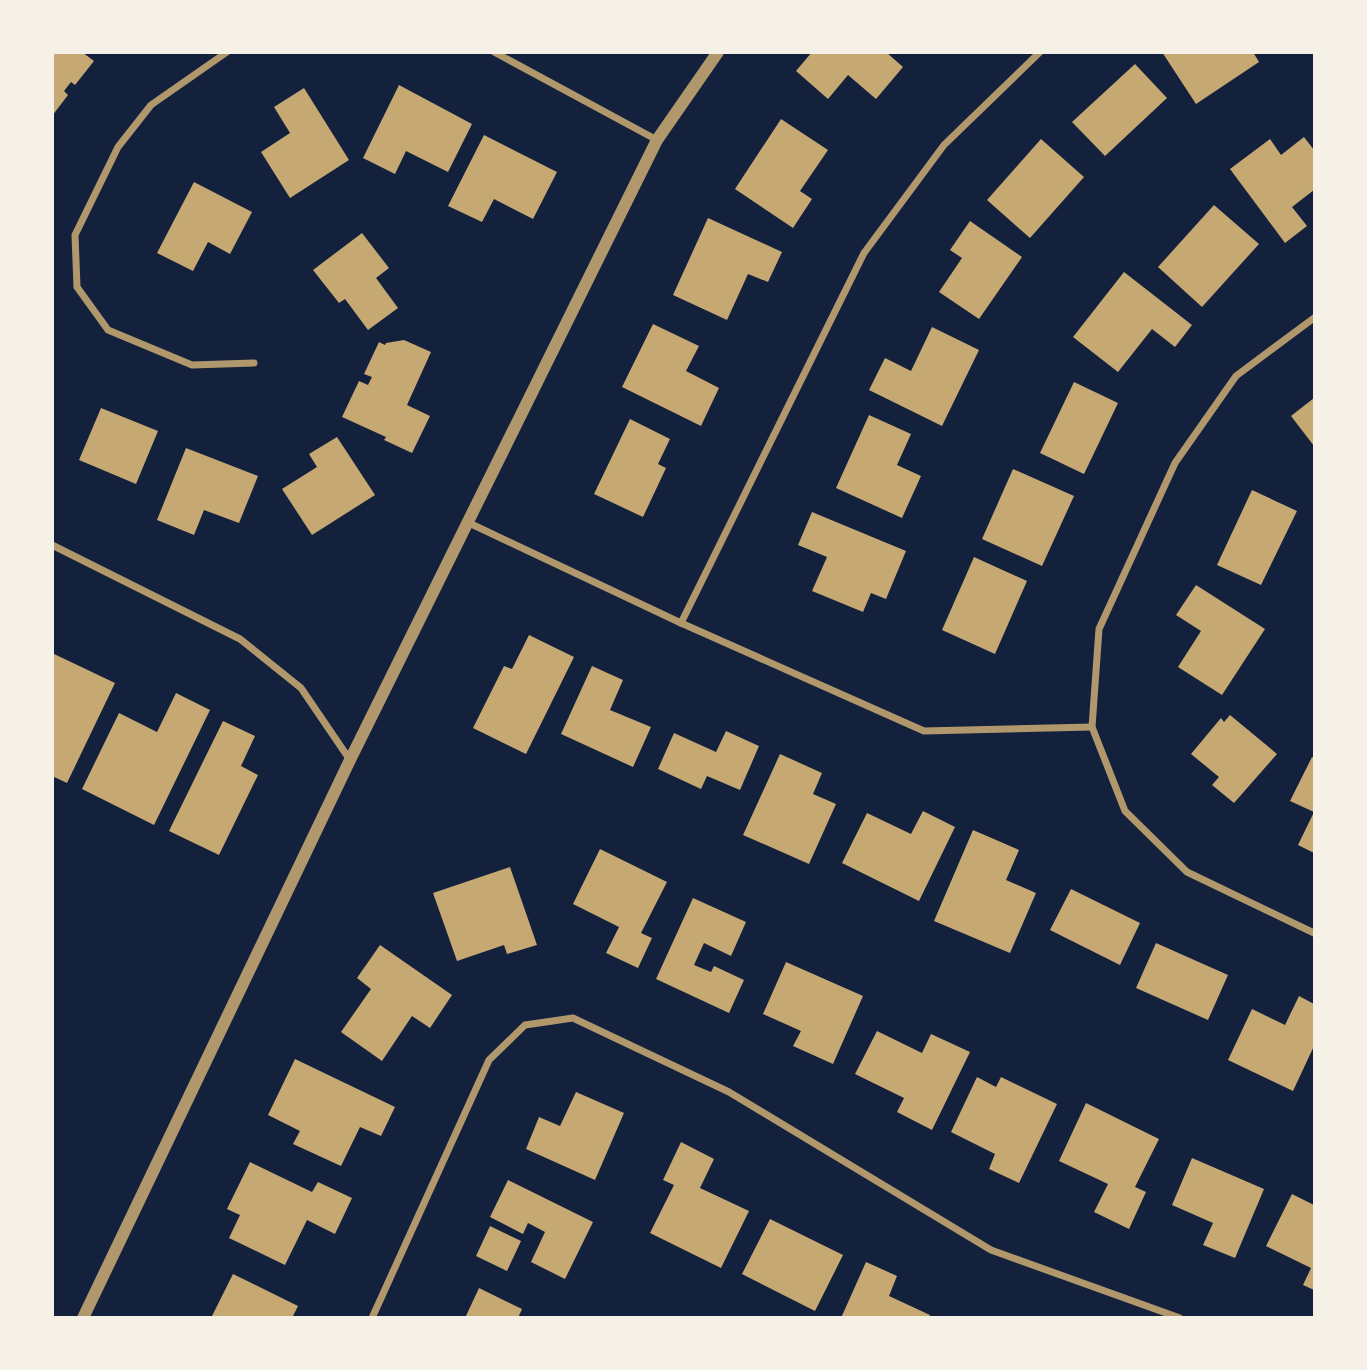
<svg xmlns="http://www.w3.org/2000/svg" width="1367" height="1370" viewBox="0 0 1367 1370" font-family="Arial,sans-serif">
<rect width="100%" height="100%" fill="#14213d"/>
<g fill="#c6a872">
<path d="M52,52h30l12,9 -19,24 -4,-3 -7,9 4,4 -16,21z"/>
<path d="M812,52h74l17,15 -27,32 -28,-24 -20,24 -32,-28z"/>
<path d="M1162,52h91l6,10 -63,42z"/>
<path d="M1135,64l32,34 -62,58 -33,-34z"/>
<path d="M399,85l73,39 -24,48 -42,-21 -11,23 -32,-16z"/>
<path d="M304,88l45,72 -59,38 -29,-46 29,-19 -16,-26z"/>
<path d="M781,119l47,31 -28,41 12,8 -19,29 -58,-39z"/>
<path d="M484,135l73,37 -24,47 -39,-20 -12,23 -34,-16z"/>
<path d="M1304,137l10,13v40l-22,17 15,19 -22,17 -55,-74 40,-30 11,16z"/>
<path d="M1041,139l43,38 -54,61 -43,-38z"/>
<path d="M194,182l58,30 -22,42 -22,-12 -15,29 -36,-18z"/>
<path d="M1214,205l45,39 -57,63 -44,-40z"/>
<path d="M708,218l74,34 -14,30 -20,-8 -21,46 -54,-25z"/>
<path d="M970,221l52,36 -43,62 -40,-27 23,-34 -12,-8z"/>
<path d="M362,233l27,35 -13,10 22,30 -30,22 -23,-31 -6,4 -26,-33z"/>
<path d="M1124,272l68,53 -17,22 -23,-18 -34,43 -45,-35z"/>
<path d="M653,324l46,22 -13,25 33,17 -18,38 -79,-39z"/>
<path d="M932,327l47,23 -37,76 -73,-36 16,-32 26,13z"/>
<path d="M404,340l27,12 -24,53 23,11 -18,37 -28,-13 2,-3 -44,-20 17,-36 9,4 4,-8 -8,-3 15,-32 6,3 1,-2z"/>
<path d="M1074,382l44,21 -34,71 -44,-21z"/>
<path d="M1314,398v48l-23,-30z"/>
<path d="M101,408l57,23 -22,53 -57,-24z"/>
<path d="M869,415l42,19 -14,31 24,11 -19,42 -66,-30z"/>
<path d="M630,419l40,20 -12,25 8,4 -23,49 -49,-23z"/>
<path d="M337,437l38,58 -63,40 -30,-46 35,-22 -8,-13z"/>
<path d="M186,448l72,28 -19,47 -35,-13 -10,25 -37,-15z"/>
<path d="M1013,469l61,27 -32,70 -60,-27z"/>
<path d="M1252,490l45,21 -36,74 -44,-20z"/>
<path d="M812,512l94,39 -20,48 -15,-6 -8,19 -51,-21 15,-34 -29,-12z"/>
<path d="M974,557l53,24 -32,73 -53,-24z"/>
<path d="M1196,585l69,44 -43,66 -44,-28 23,-36 -25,-16z"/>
<path d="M529,635l45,22 -48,97 -53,-26 31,-62 8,3z"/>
<path d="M52,653l63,30 -48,100 -15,-7z"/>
<path d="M592,666l31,14 -13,30 41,17 -18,40 -72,-33z"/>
<path d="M176,693l34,17 -56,115 -72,-36 37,-76 38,19z"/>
<path d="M1230,715l47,39 -43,49 -22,-18 7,-8 -28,-23 30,-36 3,4z"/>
<path d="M223,721l32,15 -14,30 17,9 -39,80 -50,-24z"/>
<path d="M726,731l33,15 -19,44 -33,-14 -6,13 -43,-20 16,-36 42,19z"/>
<path d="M780,754l42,19 -9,21 23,10 -27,60 -66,-29z"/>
<path d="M1312,757l2,1v95l-16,-8 16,-33 -24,-11z"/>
<path d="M923,811l32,16 -36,74 -77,-38 25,-50 44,21z"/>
<path d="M973,830l46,20 -13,30 30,13 -26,60 -76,-32z"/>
<path d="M600,849l67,33 -26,51 11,5 -14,30 -32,-15 13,-26 -46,-23z"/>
<path d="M510,867l27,78 -30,9 -3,-9 -47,16 -24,-68z"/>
<path d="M1071,889l69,34 -20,42 -70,-35z"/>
<path d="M693,898l53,24 -15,34 -27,-13 -10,22 17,7 3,-6 30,14 -15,33 -73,-34z"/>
<path d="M1156,943l72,32 -20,45 -72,-32z"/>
<path d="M380,945l72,50 -22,33 -18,-12 -30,45 -41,-29 30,-43 -14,-11z"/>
<path d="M786,962l77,34 -30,68 -40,-18 8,-15 -38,-17z"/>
<path d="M1299,996l15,8v42l-21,45 -65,-31 24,-51 33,16z"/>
<path d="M877,1031l45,22 9,-19 39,18 -38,78 -35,-18 7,-14 -49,-24z"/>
<path d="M295,1059l100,48 -14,29 -21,-9 -19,39 -48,-22 7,-13 -32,-16z"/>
<path d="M977,1077l19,10 5,-10 56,27 -38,79 -30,-14 6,-15 -44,-22z"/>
<path d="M576,1092l48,21 -29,67 -69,-31 13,-32 21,9z"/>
<path d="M1086,1103l73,36 -24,48 11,5 -17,37 -35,-17 14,-28 -49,-23z"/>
<path d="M681,1142l33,17 -14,29 49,23 -28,57 -71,-35 24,-48 -11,-5z"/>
<path d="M1192,1158l72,31 -29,69 -32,-13 10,-22 -41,-18z"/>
<path d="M250,1162l62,30 6,-10 34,16 -17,36 -28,-14 -22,45 -56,-27 11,-23 -13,-6z"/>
<path d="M508,1180l85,42 -28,57 -34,-17 14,-30 -17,-9 -5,11 -33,-17z"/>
<path d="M1292,1194l22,11v85l-11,-5 8,-17 -45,-22z"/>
<path d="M770,1219l73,36 -28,56 -73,-37z"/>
<path d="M490,1226l31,15 -14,30 -31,-15z"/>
<path d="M866,1262l31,14 -8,20 41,19 -1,3h-88z"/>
<path d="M233,1274l65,32 -6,12h-81z"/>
<path d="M479,1288l43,21 -4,9h-53z"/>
</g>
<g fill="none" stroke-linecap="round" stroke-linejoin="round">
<g stroke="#b1986c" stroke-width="7">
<path d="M227,52l-76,53 -33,42 -43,88 2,52 31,43 84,35 62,-2"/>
<path d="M494,52l163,88"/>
<path d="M1314,318l-78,58 -61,87 -76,166 -7,98 33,84 62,61 127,61"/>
<path d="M467,522l214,101 243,108 168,-4"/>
<path d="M52,545l188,94 61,49 49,72"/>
<path d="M681,623l183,-370 80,-108 96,-93"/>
<path d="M372,1318l117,-258 36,-35 48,-7 156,74 262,158 189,68"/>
</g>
<path stroke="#b1986c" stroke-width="12" d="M83,1318l267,-558 307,-620 61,-88"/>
</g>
<rect width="1367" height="1370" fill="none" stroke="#f6f1e7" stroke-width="108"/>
</svg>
